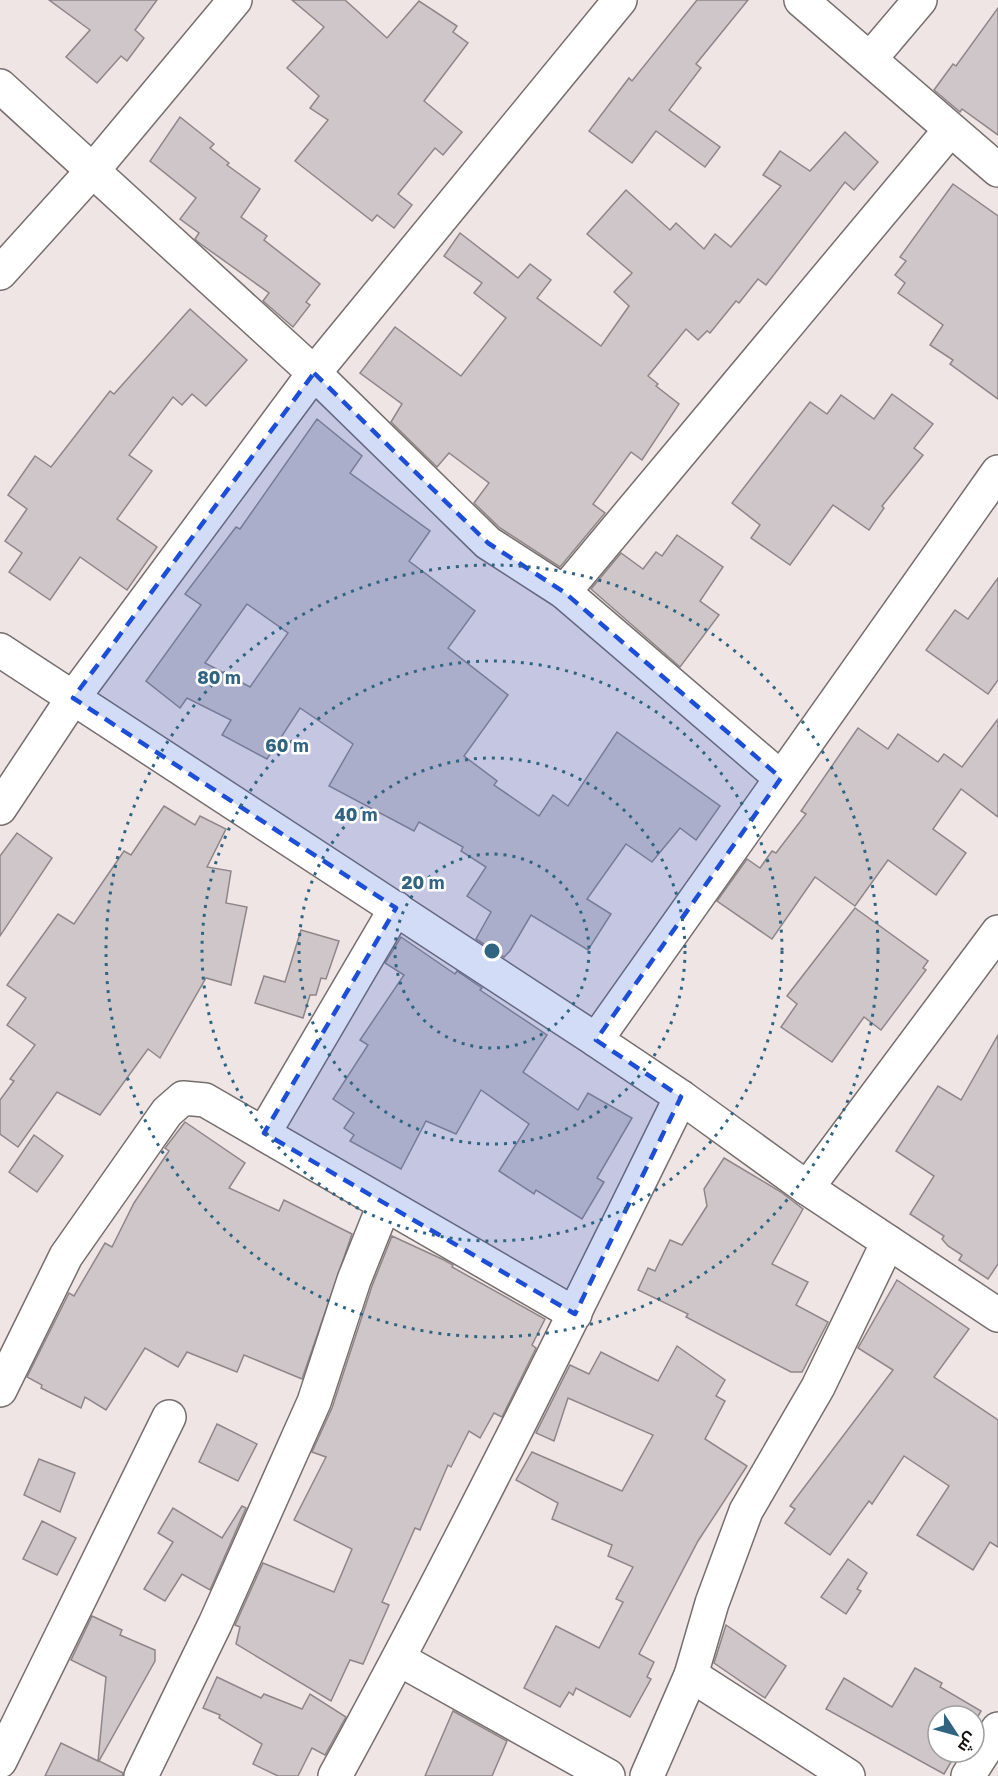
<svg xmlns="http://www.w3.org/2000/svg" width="998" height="1776" viewBox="0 0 998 1776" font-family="'Golos Text',Cairo,sans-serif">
<rect width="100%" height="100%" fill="#efe5e5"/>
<g fill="#cec6c9" stroke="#8e8689" stroke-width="1.5" fill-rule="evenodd">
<path d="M49,0h108l-22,30 9,8 -17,23 -6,-5 -24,27 -31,-26 24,-27z"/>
<path d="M292,0h53l42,38 32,-37 38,25 -4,6 15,11 -44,58 38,31 -19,23 -8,-7 -37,46 14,11 -18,23 -17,-13 -5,6 -77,-60 33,-41 -18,-12 9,-12 -32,-28 37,-41z"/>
<path d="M697,0h51l-52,64 5,4 -32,42 51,37 -15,20 -49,-36 -24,32 -43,-32 40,-53 3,3z"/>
<path d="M998,8v127l-36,-26 -2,3 -26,-22 19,-26 3,2z"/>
<path d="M180,117l34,27 -4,4 19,15 -2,2 33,24 -19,28 26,19 -3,4 56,44 -14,18 4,3 -17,22 -30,-26 6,-8 -71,-51 -3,-3 4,-6 -19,-14 16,-21 -46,-37z"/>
<path d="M845,132l33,30 -24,28 -9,-8 -79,103 -8,-6 -19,24 -3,-2 -26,32 -3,-2 -9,9 -12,-11 -38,47 10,8 -2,2 23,18 -37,56 -11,-8 -38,52 12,9 -45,54 -60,-39 -26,-25 15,-20 -40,-30 -12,14 -46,-45 11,-18 -42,-31 35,-46 66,49 45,-58 -32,-25 8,-10 -38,-27 16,-23 58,45 12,-14 21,16 -14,18 64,48 28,-40 -15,-14 18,-19 -45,-39 39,-44 44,40 6,-7 28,26 11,-15 16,13 50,-61 -18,-11 17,-24 30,20z"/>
<path d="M953,184l45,32v183l-48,-35 3,-4 -23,-15 13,-20 -45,-32 7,-10 -10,-8 11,-14 -6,-4z"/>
<path d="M190,309l57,51 -41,46 -14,-12 -10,11 -9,-8 -44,58 23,16 -35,48 40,28 -30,43 -47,-33 -30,43 -41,-28 13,-19 -17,-12 22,-32 -19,-14 27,-39 16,11 59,-76 4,3z"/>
<path d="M892,394l41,30 -19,24 9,7 -41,51 2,2 -15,22 -36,-25 -43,60 -39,-27 9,-13 -28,-22 78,-101 17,12 14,-19 33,24z"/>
<path d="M317,419l45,37 -12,17 80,58 -21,30 66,50 -27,37 60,47 -44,61 33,25 -3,4 45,31 14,-21 15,11 49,-74 103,74 -24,34 -16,-12 -28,34 -26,-18 -39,55 24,15 -23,36 -57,-35 -21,36 -6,6 -28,-18 15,-27 -24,-16 19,-29 -25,-16 2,-4 -44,-25 -5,9 -85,-45 24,-42 -53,-36 -33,51 -45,-24 9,-15 -44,-22 -7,10 -34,-27 55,-76 -16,-11 51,-67 4,2zM247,604l41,29 -38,54 -45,-24z"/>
<path d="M677,535l46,32 -23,34 19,14 -39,52 -89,-78 30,-36 22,16 13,-17 6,4z"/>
<path d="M998,578v102l-10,14 -62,-44 29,-40 13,9z"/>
<path d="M998,719v98l-37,-28 -28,40 33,24 -30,42 -48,-35 -33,46 -40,-29 -43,62 -55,-38 30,-42 13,9 12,-17 4,2 30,-39 -5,-3 57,-83 30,21 10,-15 40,28 6,-8 18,13z"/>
<path d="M164,806l31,19 5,-9 26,13 -19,38 24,4 -5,32 21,4 -16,78 -25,-7 -46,80 -12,-9 -48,66 -43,-23 -39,55 -18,-13v-34l14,-19 -4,-2 25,-34 -28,-20 19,-27 -19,-13 51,-71 16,10 50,-73 7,4z"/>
<path d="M17,833l35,25 -52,78v-80z"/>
<path d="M855,908l73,53 -5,7 3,2 -45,60 -17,-13 -32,45 -51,-35 16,-23 -10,-8z"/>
<path d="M301,930l38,11 -13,38 -5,-1 -5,17h-6l-7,23 -48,-15 9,-27 21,6z"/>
<path d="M401,937l54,37 2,-3 25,17 -2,2 67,45 -24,37 55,38 10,-17 44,25 -35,60 7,4 -22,37 -46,-29 -2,4 -35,-23 30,-47 -48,-34 -25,44 -30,-13 -25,48 -51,-28 4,-6 -10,-7 10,-15 -21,-14 35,-54 -8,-5 44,-65 -19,-12z"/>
<path d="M998,1035v229l-10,15 -29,-19 3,-5 -14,-9 -6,-7 2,-3 -34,-22 24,-38 -38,-25 42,-65 23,14z"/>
<path d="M185,1122l60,41 -16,25 50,23 5,-11 68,34 -50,145 -58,-24 -7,17 -50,-20 -9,15 -33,-19 -39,62 -21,-13 -4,11 -40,-20 1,-3 -15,-8 42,-84 5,3 31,-53 7,4 22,-44 35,-52 -4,-3z"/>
<path d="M34,1135l29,21 -26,36 -28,-20z"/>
<path d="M724,1158l57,34 22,17 -31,55 36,18 -12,23 32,17 -26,50h-11l-105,-55 2,-3 -50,-24 10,-22 7,3 15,-31 12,5 25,-39 -3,-17z"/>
<path d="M392,1236l52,24 9,5 -1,2 93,52 -13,26 4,3 -34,69 -8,-4 -14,25 -11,-7 -18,36 -3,-2 -28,65 -5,-2 -33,74 7,3 -26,59 -13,-4 -19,41 -95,-57 4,-17 -5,-2 28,-62 71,29 18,-43 -58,-29 32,-63 -14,-5 20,-44 40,-122z"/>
<path d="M897,1280l72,49 -35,48 64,43v127l-8,-5 -17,28 -56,-35 32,-49 -45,-30 -32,48 -3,-3 -39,54 -45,-32 10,-14 -5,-3 103,-136 -35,-22z"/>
<path d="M677,1346l48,34 -9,16 9,5 -20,38 42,27 -49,75 -59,113 15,8 -7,15 4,2 -21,38 -54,-29 -3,7 -4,-3 -9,15 -36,-19 32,-62 43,22 24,-46 -7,-3 17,-32 -25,-11 4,-11 -60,-26 6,-16 -42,-23 16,-28 90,39 31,-56 -85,-37 -14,43 -18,-8 34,-68 19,9 12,-22 57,29z"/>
<path d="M217,1424l40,20 -19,37 -39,-19z"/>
<path d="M39,1459l36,14 -15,39 -36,-17z"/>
<path d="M242,1506l4,2 -36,82 -28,-16 -17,27 -21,-12 29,-47 -15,-9 15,-25 49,30z"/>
<path d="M42,1521l34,17 -19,37 -34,-16z"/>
<path d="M848,1559l19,14 -10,16 4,2 -15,23 -25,-17z"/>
<path d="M92,1616l30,14 -2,5 35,15v11l-56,100 24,12 -1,3h-77l16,-33 37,18 8,-84 -35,-17z"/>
<path d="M726,1625l60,41 -21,32 -51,-35z"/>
<path d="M915,1668l27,15 -2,4 41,24 -7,12v-7h-36v36h19l-13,22 -118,-65 18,-31 48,29z"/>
<path d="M217,1677l44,21 3,-4 38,15 8,-15 36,23 -21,38 -13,-7 -14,28h-20l-25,-12 9,-20 -43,-26 1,-3 -17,-7z"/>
<path d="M453,1711l54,30 -15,35h-67z"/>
</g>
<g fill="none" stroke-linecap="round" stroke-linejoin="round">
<g stroke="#776e6e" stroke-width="36">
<g id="street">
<path d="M801,0l197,170"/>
<path d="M870,59l50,-59"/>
<path d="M0,86l314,287 174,170 76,49 217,186"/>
<path d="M0,273l94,-104 141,-169"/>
<path d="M564,592l386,-462"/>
<path d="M0,650l596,390 402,-568"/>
<path d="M0,808l73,-110 241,-325 306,-373"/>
<path d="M596,1040l85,57 126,91 191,127"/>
<path d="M264,1133l132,-225"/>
<path d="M807,1188l191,-256"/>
<path d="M0,1390l66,-134 101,-144 16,-14 22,2 370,214"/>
<path d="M399,1659l209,117"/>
<path d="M691,1675l157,101"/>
<path d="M0,1761l169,-344"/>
<path d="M141,1776l74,-152 99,-222 40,-122 30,-75"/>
<path d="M335,1776c122,-223 234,-451 346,-679"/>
<path d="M647,1776l44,-101 21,-72 34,-92 72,-124 70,-145"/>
<path d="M968,1776l30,-47"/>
</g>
</g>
<use href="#street" stroke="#fff" stroke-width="33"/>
</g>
<path fill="#1d4ed8" fill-opacity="0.2" stroke="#1d4ed8" stroke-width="4.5" stroke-dasharray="12 8" stroke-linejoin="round" d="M314,373l174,170 76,49 217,186 -185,262 85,57 -106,217 -311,-181 132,-225 -323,-210z"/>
<g fill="none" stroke="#316481" stroke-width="3" stroke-dasharray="3 6">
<circle cx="492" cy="951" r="97"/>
<circle cx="492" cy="951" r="193"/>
<circle cx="492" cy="951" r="290"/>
<circle cx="492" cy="951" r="386"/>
</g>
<circle cx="492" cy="951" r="9" fill="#316481" stroke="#fff" stroke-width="3"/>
<g font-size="18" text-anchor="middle" font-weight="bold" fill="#316481" stroke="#fff" stroke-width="5" stroke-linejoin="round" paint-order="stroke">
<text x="219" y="684">80 m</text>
<text x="287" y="752">60 m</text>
<text x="356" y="821">40 m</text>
<text x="423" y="889">20 m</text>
</g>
<g transform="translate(956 1734) rotate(126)"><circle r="28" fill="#ffffff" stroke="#a09f9f" stroke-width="1.5"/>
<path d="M0-4.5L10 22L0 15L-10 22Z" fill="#316481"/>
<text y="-9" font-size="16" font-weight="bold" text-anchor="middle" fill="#120f0e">ش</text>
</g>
</svg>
